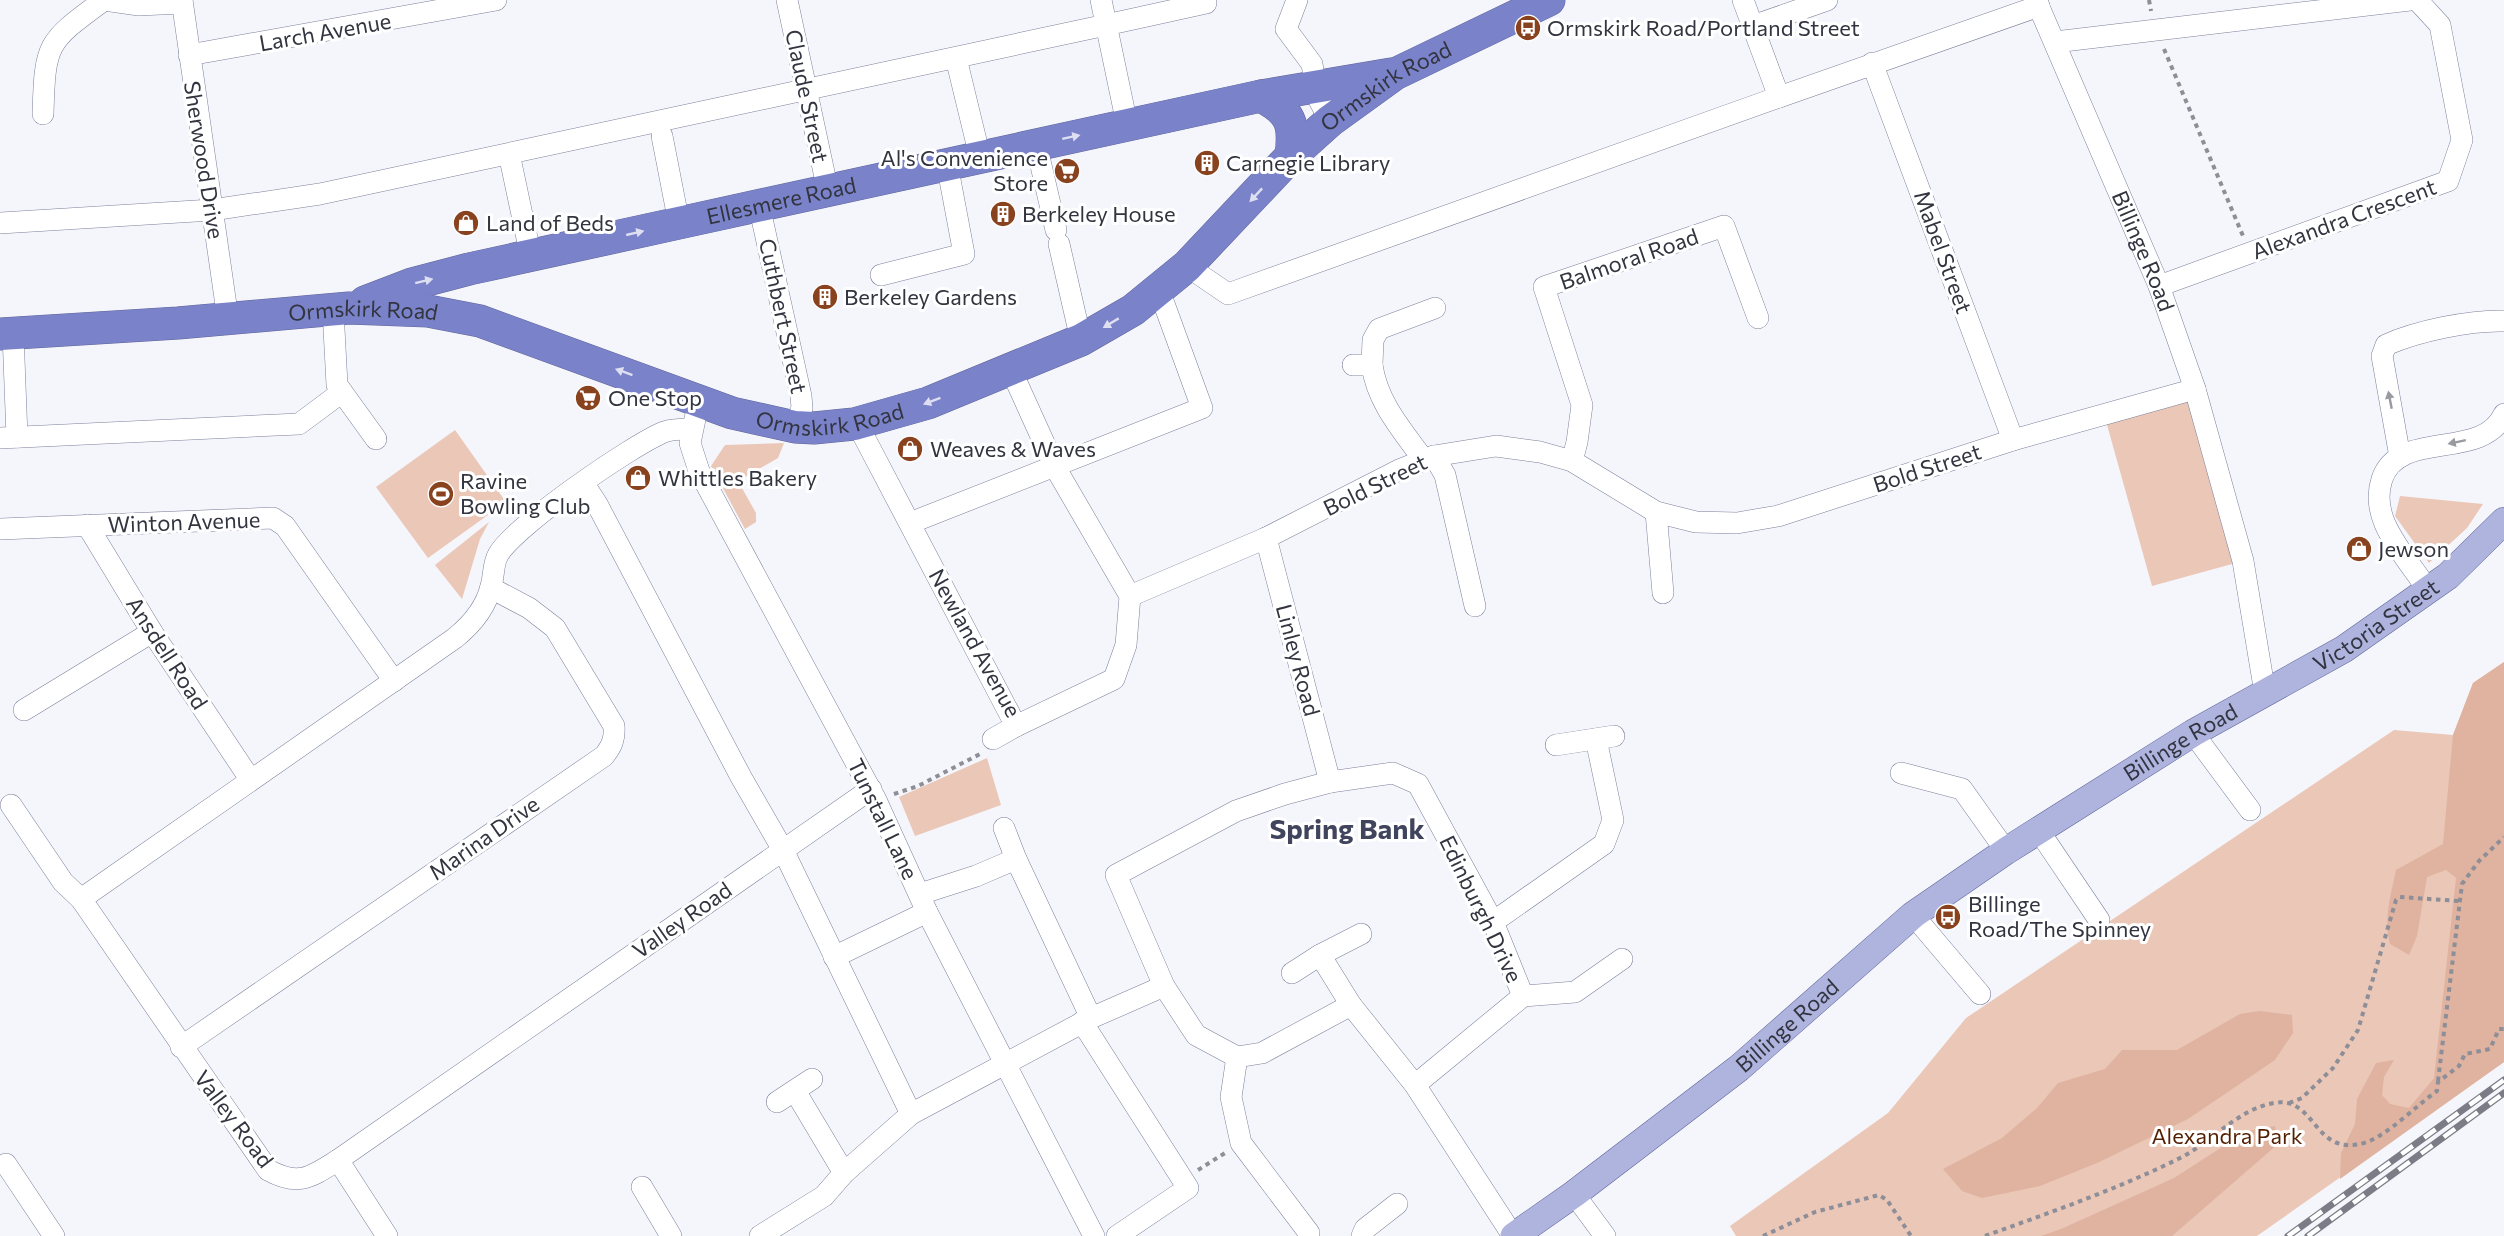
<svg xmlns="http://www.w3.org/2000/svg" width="2504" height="1236" viewBox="0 0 2504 1236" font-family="Commissioner,sans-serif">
<rect width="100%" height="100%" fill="#f5f6fc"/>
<g fill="#ebc7b7">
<path d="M2195,389l48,172 -91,25 -48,-172z"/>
<path d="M455,430l51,72 -78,56 -52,-71z"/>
<path d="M784,443l-6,15 -40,23 18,32v9l-11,7 -34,-63 14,-21z"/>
<path d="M2400,496l83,8 -16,24 -38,35 -34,-47z"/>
<path d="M489,522l-9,17 -18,60 -27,-34z"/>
<path d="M2504,662v400l-247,174h-521l-6,-10 158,-113 78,-95 428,-288 59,5 20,-52z"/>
<path d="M987,758l14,47 -86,31 -16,-39z"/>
</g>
<g fill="#dfb3a0">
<path d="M2504,662v400l-164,117 1,-26 14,-29 2,-25 19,-36 18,-3 -10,17 -2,18 8,9 19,4 25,-30 22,-200 -10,-8 -19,7 -10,59 -8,19 -19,-11c-7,-25 1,-49 6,-74l47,-26 10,-109 20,-52z"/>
<path d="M2259,1011l33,4 1,18 -18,27 -87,59 -91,44 -57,23 -58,12 -20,-7 -19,-22 59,-31 35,-30 21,-25 47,-14 17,-19h55l63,-36z"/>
<path d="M2275,1126l3,18 -106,92h-131l20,-7 113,-51 73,-47z"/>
</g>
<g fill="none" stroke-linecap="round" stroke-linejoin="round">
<g stroke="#7c809b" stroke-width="22">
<g id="minor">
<path d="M104,0l35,5 43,-2"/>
<path d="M182,0l46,319"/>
<path d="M787,0l41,191"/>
<path d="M1101,0l26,124"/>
<path d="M1297,0l-11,29 26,35 5,32 13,25"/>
<path d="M1743,0l36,97 260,-91"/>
<path id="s1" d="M2036,0l123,286 36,103 48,172 22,132"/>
<path d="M1753,26l74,-26"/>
<path d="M2055,42l355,-42"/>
<path d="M189,55l307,-55"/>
<path d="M956,58l24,99"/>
<path d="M1872,63l141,377"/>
<path d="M43,114c2,-72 4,-72 61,-114"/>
<path d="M662,136l17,87"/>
<path d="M1036,144l20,86"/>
<path d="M511,163l20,94"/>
<path d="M759,205l42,191 1,12 -7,19"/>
<path d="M0,223l212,-13 108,-16 786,-169 100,-22 -1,-3"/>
<path d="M1059,244l22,96"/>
<path d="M1187,266l41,28 551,-197"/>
<path d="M881,275l83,-21 -17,-90"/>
<path d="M2159,286l289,-105 14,-41 -22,-115 -23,-25"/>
<path d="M333,310l4,75 39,54"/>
<path d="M13,333l4,104"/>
<path d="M1353,365h19l1,-25 6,-11 56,-21"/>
<path d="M1372,365c5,37 30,65 51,94"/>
<path d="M699,400l-9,43 9,28 177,329 51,112 167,324"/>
<path d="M854,424l8,9 154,293 98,-47 12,-34 4,-49 -75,-129 -44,-97"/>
<path d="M0,438l299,-14 43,-32"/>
<path d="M1434,456l11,19 30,131"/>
<path d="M2400,457l-18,-101 4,-11c31,-14 84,-25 118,-24"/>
<path d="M1572,461l5,-19 5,-37 -38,-118 180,-61 34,92"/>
<path d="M584,484l13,20 144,273 42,73 128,264"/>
<path d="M1656,512l7,81"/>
<path d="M910,523l292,-115 -43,-118"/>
<path d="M87,525l65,107 98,147"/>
<path d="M0,529l273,-11 12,8 109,155"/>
<path d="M1266,538l64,244"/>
<path d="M2428,590c-14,-21 -33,-43 -43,-66 -6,-14 -8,-30 -3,-45 17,-51 100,-17 122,-65"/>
<path d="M1130,596l136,-58 133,-68 35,-14 62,-10 44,6 32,9 84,51 40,10 41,1 41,-7 235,-76 182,-51"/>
<path d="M24,710l128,-78"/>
<path d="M2193,733l57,77"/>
<path d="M993,739l23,-13"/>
<path d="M1556,745l58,-9"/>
<path d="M1901,773l61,16 44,62"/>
<path d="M11,805l52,77 18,17 187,271c31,17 43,7 70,-10l533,-371"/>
<path d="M1004,828l12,31 75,159"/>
<path d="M2039,831l60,89"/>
<path d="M920,894l56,-18 40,-17"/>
<path d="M81,899l374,-261c16,-13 31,-30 36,-52 3,-9 2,-23 7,-31 15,-28 134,-110 166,-123 8,-3 19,-3 27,-3"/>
<path d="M1913,915l67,79"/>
<path d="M1493,922l111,-78 9,-24 -17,-81"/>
<path d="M1320,955l31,50"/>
<path d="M834,957l93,-45"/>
<path d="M1292,973l28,-18 41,-21"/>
<path d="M1523,996l52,-4 47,-33"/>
<path d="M1082,1022l106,166 -71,48"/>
<path d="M181,1047l423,-291c8,-10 11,-17 10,-30l-59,-98 -26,-20 -38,-20"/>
<path d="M1237,1057l-6,40 10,46 68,90"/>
<path d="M1415,1085l108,-89 -30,-74 -75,-138 -25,-11 -63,9 -45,12 -49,17 -120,64 48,111 32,49 41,22 25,-4 89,-48 64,80 98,151"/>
<path d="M795,1091l49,82"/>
<path d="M777,1102l35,-23"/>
<path d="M338,1160l49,76"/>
<path d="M6,1164l48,72"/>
<path d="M642,1187l29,49"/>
<path d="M1574,1194l31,42"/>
<path d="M760,1236l64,-40 20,-23 67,-59 180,-96 73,-32"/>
<path d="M1362,1236l3,-7 32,-25"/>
</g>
</g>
<g stroke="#616799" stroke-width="28">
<g id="major">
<path id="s2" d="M1514,1236l60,-42 165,-126 174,-153 93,-64 187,-118 151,-84 104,-73 56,-55"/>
</g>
</g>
<g stroke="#616799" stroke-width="33">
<g id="highway">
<path d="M1261,96c30,16 34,27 30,60"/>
<path id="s3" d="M365,302l47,-18 57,-15 210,-46 582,-127 130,-22"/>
<path id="s4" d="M0,334l178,-11 171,-15 79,3 52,10 252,92 63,14 19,1 40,-4 74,-21 153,-63 52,-30 54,-44 104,-110 39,-35 65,-47 154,-74"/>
</g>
</g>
<g stroke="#8d8e97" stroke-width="4" stroke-dasharray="4.5 4.5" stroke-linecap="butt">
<path d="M2149,0l2,11"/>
<path d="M2164,49l79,187"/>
<path d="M894,794l24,-8 64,-33"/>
<path d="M2438,1081l24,-197 17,-23 25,-24"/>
<path d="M2289,1103l13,-5 31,-30 25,-38 38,-130 4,-3 59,4"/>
<path d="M1198,1170l27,-17"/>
<path d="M1763,1236l52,-24 64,-17 8,5 24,36"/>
<path d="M1985,1236c66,-24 133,-47 195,-78 32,-16 58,-49 94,-55 43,-8 39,57 93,39 22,-8 50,-37 70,-51l1,-9 21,-16 6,-12 25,-5 9,-20h5"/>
</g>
<use href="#minor" stroke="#fff" stroke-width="21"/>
<use href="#major" stroke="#afb4df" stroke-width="27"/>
<use href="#highway" stroke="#7a82c9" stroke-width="32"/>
<g stroke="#7b7c86" stroke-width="7">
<g id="rail">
<path d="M2288,1236l216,-156"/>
<path d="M2308,1236l196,-143"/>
</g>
</g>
<use href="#rail" stroke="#fff" stroke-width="4.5" stroke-dasharray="14" stroke-linecap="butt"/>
</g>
<defs><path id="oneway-solid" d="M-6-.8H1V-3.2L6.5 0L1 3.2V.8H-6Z" transform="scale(1.5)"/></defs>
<g fill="#dee0f2">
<use href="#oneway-solid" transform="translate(1071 137) rotate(-12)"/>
<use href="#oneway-solid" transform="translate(1256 195) rotate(133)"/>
<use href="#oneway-solid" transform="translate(635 233) rotate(-13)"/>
<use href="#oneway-solid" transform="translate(424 281) rotate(-14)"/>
<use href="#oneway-solid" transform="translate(1111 323) rotate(149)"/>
<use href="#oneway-solid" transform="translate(624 372) rotate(-160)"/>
<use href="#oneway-solid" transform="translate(932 401) rotate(159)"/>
</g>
<g fill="#989a9f">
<use href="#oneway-solid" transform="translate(2390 400) rotate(-101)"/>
<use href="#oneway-solid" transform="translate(2457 442) rotate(168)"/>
</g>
<defs>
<g id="bus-disc" transform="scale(1.35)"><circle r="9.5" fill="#89421e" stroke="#fff"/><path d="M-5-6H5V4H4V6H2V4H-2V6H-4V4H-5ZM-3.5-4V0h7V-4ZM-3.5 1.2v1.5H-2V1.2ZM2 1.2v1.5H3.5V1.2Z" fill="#fff"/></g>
<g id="building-disc" transform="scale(1.35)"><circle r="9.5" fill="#89421e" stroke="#fff"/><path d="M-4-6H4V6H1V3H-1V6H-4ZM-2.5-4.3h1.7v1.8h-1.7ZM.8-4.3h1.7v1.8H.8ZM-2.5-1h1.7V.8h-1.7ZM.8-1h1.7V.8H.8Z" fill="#fff"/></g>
<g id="supermarket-disc" transform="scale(1.35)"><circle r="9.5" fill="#89421e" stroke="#fff"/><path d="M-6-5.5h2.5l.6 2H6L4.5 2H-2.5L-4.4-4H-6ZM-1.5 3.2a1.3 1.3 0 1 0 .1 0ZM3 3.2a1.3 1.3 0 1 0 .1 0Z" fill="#fff"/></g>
<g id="shop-disc" transform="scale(1.35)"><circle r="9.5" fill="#89421e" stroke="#fff"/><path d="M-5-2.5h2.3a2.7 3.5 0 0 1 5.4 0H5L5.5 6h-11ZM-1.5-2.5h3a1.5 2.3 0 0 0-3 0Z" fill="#fff"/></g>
<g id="stadium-disc" transform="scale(1.35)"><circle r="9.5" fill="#89421e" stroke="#fff"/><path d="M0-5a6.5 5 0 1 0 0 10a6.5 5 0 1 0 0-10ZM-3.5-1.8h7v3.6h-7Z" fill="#fff"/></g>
</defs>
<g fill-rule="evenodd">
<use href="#bus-disc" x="1528" y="28"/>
<use href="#building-disc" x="1207" y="163"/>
<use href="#supermarket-disc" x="1067" y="171"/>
<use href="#building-disc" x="1003" y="214"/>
<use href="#shop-disc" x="466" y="223"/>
<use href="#building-disc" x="825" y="297"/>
<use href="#supermarket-disc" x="588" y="398"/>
<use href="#shop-disc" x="910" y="449"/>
<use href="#shop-disc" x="638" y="478"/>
<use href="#stadium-disc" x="441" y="494"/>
<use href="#shop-disc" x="2359" y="549"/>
<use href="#bus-disc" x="1948" y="917"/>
</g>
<g text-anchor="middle" stroke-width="6" stroke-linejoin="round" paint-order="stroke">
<g font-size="22" fill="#32343f" stroke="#fff" text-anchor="start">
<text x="1547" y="36">Ormskirk Road/Portland Street</text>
<text x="1048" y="166" text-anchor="end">Al's Convenience<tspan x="1048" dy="25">Store</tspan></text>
<text x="1226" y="171">Carnegie Library</text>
<text x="1022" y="222">Berkeley House</text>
<text x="486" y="231">Land of Beds</text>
<text x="844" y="305">Berkeley Gardens</text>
<text x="608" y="406">One Stop</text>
<text x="930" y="457">Weaves &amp; Waves</text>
<text x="658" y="486">Whittles Bakery</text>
<text x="460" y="489">Ravine<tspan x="460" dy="25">Bowling Club</tspan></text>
<text x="2378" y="557">Jewson</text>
<text x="1968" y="912">Billinge<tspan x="1968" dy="25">Road/The Spinney</tspan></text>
</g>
<g font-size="22" fill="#32343f" stroke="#fff">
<text transform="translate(325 32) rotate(-10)" y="8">Larch Avenue</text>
<text dy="8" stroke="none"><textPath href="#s4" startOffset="1516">Ormskirk Road</textPath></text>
<text transform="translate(807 96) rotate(78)" y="8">Claude Street</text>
<text transform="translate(204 160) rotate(81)" y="8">Sherwood Drive</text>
<text dy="8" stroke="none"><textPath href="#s3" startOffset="429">Ellesmere Road</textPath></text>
<text transform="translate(2344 219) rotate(-20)" y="8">Alexandra Crescent</text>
<text dy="8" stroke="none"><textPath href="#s1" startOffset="273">Billinge Road</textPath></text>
<text transform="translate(1943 252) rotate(70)" y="8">Mabel Street</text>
<text transform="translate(1629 259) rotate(-19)" y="8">Balmoral Road</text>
<text dy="8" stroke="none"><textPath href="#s4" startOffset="364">Ormskirk Road</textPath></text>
<text transform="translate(783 316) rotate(78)" y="8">Cuthbert Street</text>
<text dy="8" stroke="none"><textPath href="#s4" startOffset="850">Ormskirk Road</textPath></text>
<text transform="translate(1927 468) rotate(-18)" y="8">Bold Street</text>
<text transform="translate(1375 485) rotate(-26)" y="8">Bold Street</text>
<text transform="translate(184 522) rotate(-2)" y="8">Winton Avenue</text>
<text dy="8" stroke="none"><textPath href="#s2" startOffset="1059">Victoria Street</textPath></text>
<text transform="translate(975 643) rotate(61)" y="8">Newland Avenue</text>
<text transform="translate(167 653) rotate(57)" y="8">Ansdell Road</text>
<text transform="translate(1298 660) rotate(75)" y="8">Linley Road</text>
<text dy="8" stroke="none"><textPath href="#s2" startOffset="831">Billinge Road</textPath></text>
<text transform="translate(883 819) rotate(64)" y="8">Tunstall Lane</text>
<text transform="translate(484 838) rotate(-35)" y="8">Marina Drive</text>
<text transform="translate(1481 909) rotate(64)" y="8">Edinburgh Drive</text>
<text transform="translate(682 920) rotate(-35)" y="8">Valley Road</text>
<text dy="8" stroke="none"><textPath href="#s2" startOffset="345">Billinge Road</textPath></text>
<text transform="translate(234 1119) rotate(53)" y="8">Valley Road</text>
</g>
<g font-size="22" fill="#541f01" stroke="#fff">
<text x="2227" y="1144">Alexandra Park</text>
</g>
<g font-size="28" font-weight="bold" fill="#40445c" stroke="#fff">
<text x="1347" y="839">Spring Bank</text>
</g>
</g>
</svg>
